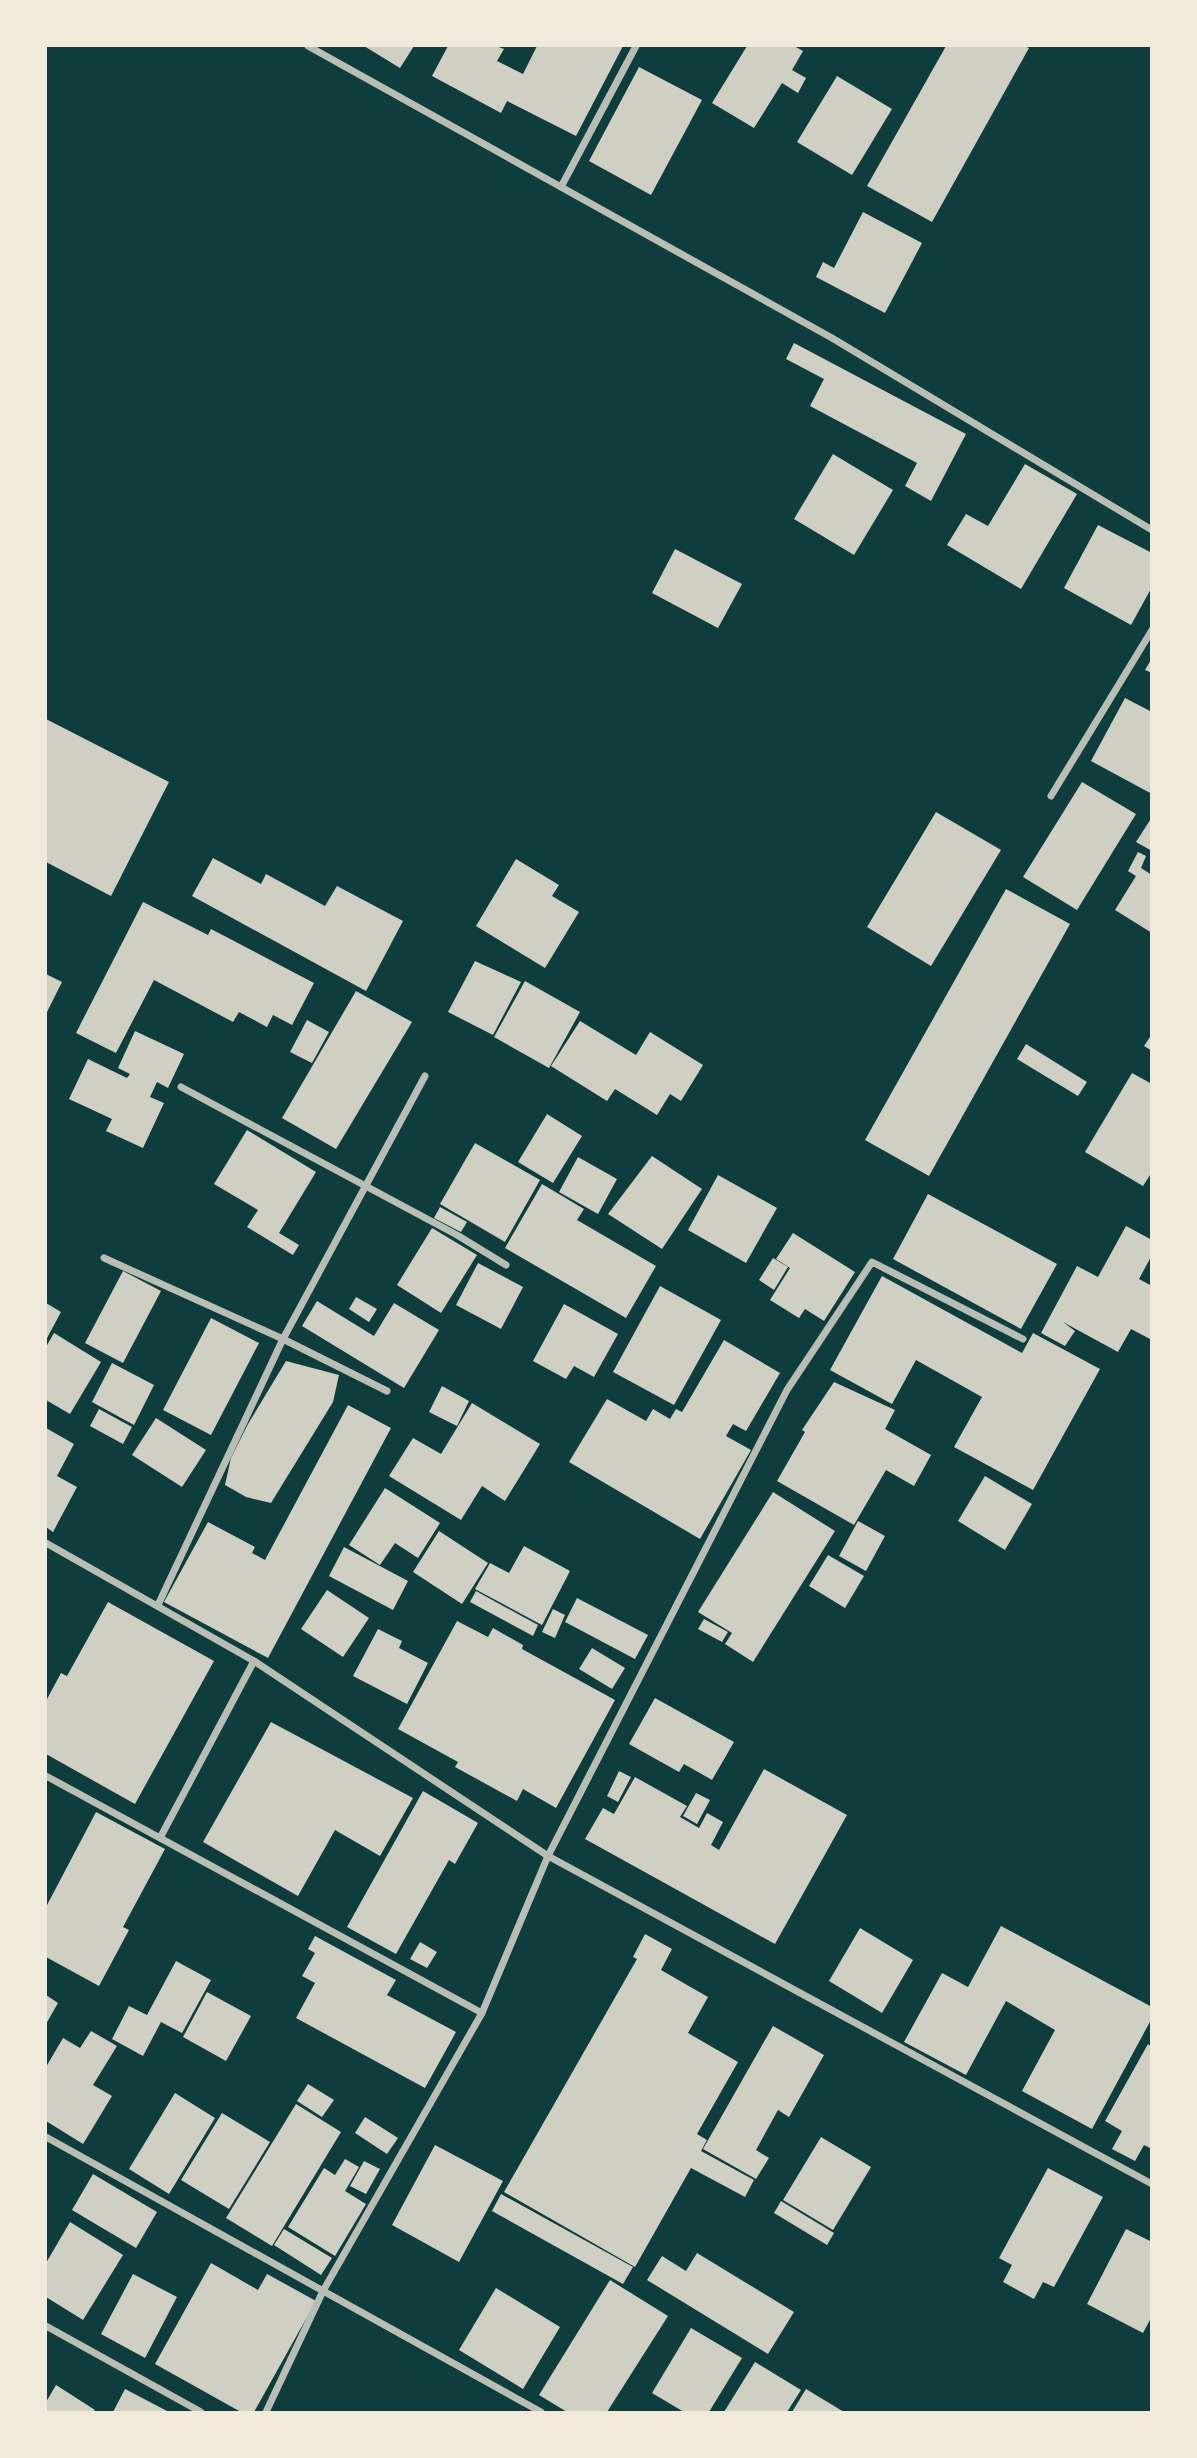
<svg xmlns="http://www.w3.org/2000/svg" width="1197" height="2458" viewBox="0 0 1197 2458" font-family="'Archivo Narrow',sans-serif">
<rect width="100%" height="100%" fill="#0f3d3e"/>
<g fill="#cfcfc3">
<path d="M364,46h50l-14,22z"/>
<path d="M448,46h48l8,3 -7,12 26,13 14,-28h86l-47,90 -69,-35 -6,12 -69,-37z"/>
<path d="M747,46h47l9,5 -11,19 14,8 -8,15 -16,-10 -28,45 -42,-25z"/>
<path d="M946,46h78l5,2 -97,174 -65,-36z"/>
<path d="M639,67l63,33 -51,95 -62,-34z"/>
<path d="M837,76l55,33 -40,66 -55,-33z"/>
<path d="M863,212l59,31 -37,70 -69,-36 7,-15 11,6z"/>
<path d="M794,343l172,91 -35,67 -26,-15 12,-23 -107,-57 14,-27 -38,-20z"/>
<path d="M833,454l60,36 -39,65 -60,-36z"/>
<path d="M1025,464l52,30 -56,95 -74,-44 19,-31 22,12z"/>
<path d="M1098,525l54,28v34l-21,38 -67,-37z"/>
<path d="M675,549l67,35 -24,44 -66,-35z"/>
<path d="M1152,658v15l-7,-3z"/>
<path d="M1125,698l27,14v82l-61,-33z"/>
<path d="M46,719l123,63 -58,114 -65,-34z"/>
<path d="M1082,782l54,32 -59,96 -54,-33z"/>
<path d="M936,812l65,38 -70,116 -64,-39z"/>
<path d="M1152,817v34l-16,-9z"/>
<path d="M1138,852l8,4 -5,12 11,7v58l-37,-23 21,-34 -8,-5z"/>
<path d="M213,858l48,26 5,-10 59,32 12,-20 66,35 -37,70 -174,-95z"/>
<path d="M516,859l43,26 -7,11 27,16 -34,56 -69,-42z"/>
<path d="M1006,889l64,35 -141,252 -64,-36z"/>
<path d="M143,902l65,33 3,-6 103,54 -22,42 -19,-10 -6,12 -28,-15 -6,10 -79,-42 -38,73 -40,-20z"/>
<path d="M475,961l46,21 -28,53 -45,-23z"/>
<path d="M46,974l16,8 -16,32z"/>
<path d="M525,981l55,31 -31,56 -55,-31z"/>
<path d="M356,991l56,31 -76,127 -54,-31z"/>
<path d="M307,1020l22,12 -17,31 -22,-11z"/>
<path d="M580,1021l56,34 14,-23 53,33 -22,36 -11,-7 -13,21 -42,-26 -8,12 -56,-35z"/>
<path d="M135,1031l49,23 -16,34 -11,-6 -7,15 14,6 -21,45 -37,-17 6,-12 -43,-20 19,-40 39,19 3,-4 -12,-6z"/>
<path d="M1152,1034v17l-8,-5z"/>
<path d="M1026,1044l61,38 -9,14 -61,-37z"/>
<path d="M1132,1073l20,11v88l-9,14 -58,-34z"/>
<path d="M547,1114l35,22 -29,47 -35,-21z"/>
<path d="M247,1130l69,42 -37,61 20,12 -6,10 -46,-28 11,-17 -44,-26z"/>
<path d="M475,1143l65,37 -35,62 -65,-38z"/>
<path d="M652,1156l50,33 -40,60 -54,-35z"/>
<path d="M578,1157l39,22 -19,35 -39,-22z"/>
<path d="M718,1175l59,33 -31,55 -58,-33z"/>
<path d="M542,1184l42,25 -7,11 79,46 -30,52 -121,-70z"/>
<path d="M928,1194l129,70 -36,65 -128,-70z"/>
<path d="M440,1207l27,15 -6,10 -27,-14z"/>
<path d="M1126,1226l26,14v15l-13,24 13,7v54l-21,-11 -13,23 -55,-30 12,9 -10,15 -24,-13 36,-67 21,11z"/>
<path d="M432,1228l45,27 -36,58 -44,-28z"/>
<path d="M793,1233l62,39 -31,49 -19,-12 -6,9 -29,-18 20,-32 -14,-9z"/>
<path d="M773,1258l15,9 -14,23 -15,-10z"/>
<path d="M478,1263l45,24 -22,42 -45,-24z"/>
<path d="M123,1271l38,20 -38,72 -38,-20z"/>
<path d="M882,1276l140,77 11,-20 67,36 -67,121 -79,-43 28,-50 -66,-37 -24,44 -62,-34z"/>
<path d="M660,1286l61,34 -47,85 -61,-33z"/>
<path d="M356,1297l21,12 -8,13 -20,-13z"/>
<path d="M317,1301l57,35 20,-33 45,27 -35,58 -102,-62z"/>
<path d="M46,1303l15,9 -15,28z"/>
<path d="M564,1304l54,30 -24,43 -20,-11 -8,13 -33,-18z"/>
<path d="M211,1318l48,25 -48,92 -48,-25z"/>
<path d="M54,1333l47,29 -31,52 -24,-14v-53z"/>
<path d="M724,1340l56,33 -34,58 -13,-7 -7,12 25,14 -51,89 -131,-77 38,-63 39,22 7,-12 17,10 6,-10 6,3z"/>
<path d="M286,1361l53,14 -6,27 -62,101 -25,-6 -21,-12 6,-27 17,-34z"/>
<path d="M112,1363l42,22 -20,40 -42,-23z"/>
<path d="M834,1382l61,28 -10,19 46,26 -17,31 -28,-16 -32,55 -77,-44 28,-49 -3,-2z"/>
<path d="M442,1386l27,15 -12,25 -28,-14z"/>
<path d="M472,1403l68,41 -35,57 -23,-15 -21,34 -72,-44 24,-38 28,16z"/>
<path d="M348,1405l43,23 -123,230 -104,-56 44,-80 47,25 -3,6 13,7z"/>
<path d="M99,1409l33,18 -9,17 -33,-18z"/>
<path d="M156,1418l50,32 -24,37 -50,-32z"/>
<path d="M46,1428l28,16 -17,32 20,11 -24,45 -7,-5z"/>
<path d="M985,1476l47,28 -27,46 -47,-29z"/>
<path d="M385,1488l55,35 -22,35 -23,-15 -15,22 -31,-20z"/>
<path d="M773,1492l62,39 -82,131 -28,-18 7,-11 -34,-21z"/>
<path d="M858,1521l27,15 -19,35 -27,-15z"/>
<path d="M439,1531l49,32 -26,41 -49,-32z"/>
<path d="M524,1546l46,25 -28,54 -67,-36 15,-26 19,10z"/>
<path d="M344,1547l64,34 -15,29 -64,-34z"/>
<path d="M828,1555l36,21 -19,32 -36,-22z"/>
<path d="M327,1590l42,28 -26,39 -42,-28z"/>
<path d="M476,1591l62,34 -5,11 -63,-34z"/>
<path d="M577,1598l71,37 -13,24 -70,-37z"/>
<path d="M108,1602l106,59 -79,143 -89,-50v-53l15,-28 6,3z"/>
<path d="M553,1609l12,6 -10,23 -13,-6z"/>
<path d="M704,1619l24,13 -6,10 -24,-13z"/>
<path d="M457,1621l31,16 5,-9 30,17 -1,4 93,51 -59,108 -33,-19 -6,12 -62,-34 3,-5 -60,-33z"/>
<path d="M378,1629l24,12 -3,7 29,15 -21,41 -54,-28z"/>
<path d="M592,1648l33,20 -13,21 -33,-20z"/>
<path d="M655,1698l79,44 -22,38 -28,-16 -5,8 -50,-28z"/>
<path d="M271,1722l142,76 -33,58 -45,-26 -37,66 -95,-54z"/>
<path d="M764,1769l83,46 -72,129 -190,-105 18,-31 11,6 21,-37 52,29 -7,11 19,11 8,-15 16,9 -12,23 8,5z"/>
<path d="M619,1771l12,6 -13,25 -11,-6z"/>
<path d="M423,1791l55,32 -23,41 -6,-4 -53,94 -49,-27z"/>
<path d="M696,1793l14,7 -13,24 -14,-8z"/>
<path d="M96,1812l69,37 -42,78 6,3 -30,56 -53,-29v-50z"/>
<path d="M1001,1926l151,81v11l-60,111 -70,-38 33,-61 -49,-29 -40,74 -62,-33 38,-69 26,14z"/>
<path d="M860,1928l53,32 -31,53 -53,-32z"/>
<path d="M645,1934l27,15 -11,21 47,27 -20,36 50,29 -41,72 10,6 -6,11 53,29 -9,17 -54,-29 -56,99 -131,-75 133,-233 -4,-2z"/>
<path d="M315,1936l81,44 -9,15 69,37 -31,56 -129,-70 19,-35 -13,-7 13,-23 -7,-4z"/>
<path d="M420,1942l17,10 -10,16 -17,-9z"/>
<path d="M176,1961l35,19 -29,53 -21,-11 -18,34 -31,-17 17,-33 18,9z"/>
<path d="M207,1992l44,24 -25,45 -43,-24z"/>
<path d="M46,1995l12,8 -12,21z"/>
<path d="M773,2026l51,29 -35,62 -11,-7 -22,40 13,8 -13,21 -53,-30z"/>
<path d="M91,2031l26,15 -24,39 19,11 -29,48 -37,-23v-54l17,-29 17,10z"/>
<path d="M1148,2044l4,3v102l-8,-4 -9,16 -23,-12 10,-18 -17,-10z"/>
<path d="M308,2084l26,16 -12,17 -25,-16z"/>
<path d="M175,2093l40,25 -46,76 -40,-25z"/>
<path d="M296,2104l45,28 -69,114 -46,-28z"/>
<path d="M222,2113l48,29 -41,67 -48,-29z"/>
<path d="M365,2117l33,21 -11,16 -32,-21z"/>
<path d="M821,2137l50,30 -38,63 -50,-30z"/>
<path d="M435,2145l68,36 -44,81 -67,-37z"/>
<path d="M345,2159l14,8 -14,24 21,13 -31,52 -47,-29 36,-59 11,7z"/>
<path d="M364,2161l16,8 -14,25 -16,-8z"/>
<path d="M1048,2168l55,29 -49,90 -11,-5 -9,17 -31,-17 9,-17 -13,-7z"/>
<path d="M93,2174l64,38 -21,36 -64,-38z"/>
<path d="M501,2194l132,73 -10,17 -131,-73z"/>
<path d="M781,2201l53,32 -7,12 -53,-32z"/>
<path d="M70,2222l53,33 -40,65 -37,-23v-34z"/>
<path d="M284,2229l48,29 -11,17 -47,-30z"/>
<path d="M1126,2229l26,13v74l-9,17 -56,-29z"/>
<path d="M697,2253l97,59 -26,42 -121,-74 15,-24 24,15z"/>
<path d="M211,2263l47,27 9,-16 49,27 -62,111h-13l-86,-48z"/>
<path d="M133,2274l44,23 -32,61 -44,-24z"/>
<path d="M610,2280l58,36 -61,96h-40l-28,-17z"/>
<path d="M496,2288l64,39 -37,62 -64,-39z"/>
<path d="M691,2328l51,30 -33,54h-25l-32,-19z"/>
<path d="M755,2362l46,28 -14,22h-63z"/>
<path d="M56,2385l39,25 -2,2h-47v-10z"/>
<path d="M125,2389l44,23h-56z"/>
<path d="M806,2389l38,23h-52z"/>
</g>
<g fill="none" stroke-linecap="round" stroke-linejoin="round">
<g stroke="#b8beb3" stroke-width="7">
<path d="M308,46l524,292 320,192"/>
<path d="M561,187l75,-141"/>
<path d="M1051,796l101,-166"/>
<path d="M181,1087l276,148 49,30"/>
<path d="M104,1258l179,81 104,52"/>
<path d="M46,1543l208,118 294,195 604,328"/>
<path d="M158,1605l125,-266 142,-263"/>
<path d="M46,1776l436,237"/>
<path d="M160,1838l94,-177"/>
<path d="M46,2137l495,275"/>
<path d="M46,2326l155,86"/>
<path d="M266,2412l57,-121 159,-278 66,-157 239,-466 85,-128 151,77"/>
</g>
</g>
<rect width="1197" height="2458" fill="none" stroke="#f1e9da" stroke-width="94"/>
</svg>
